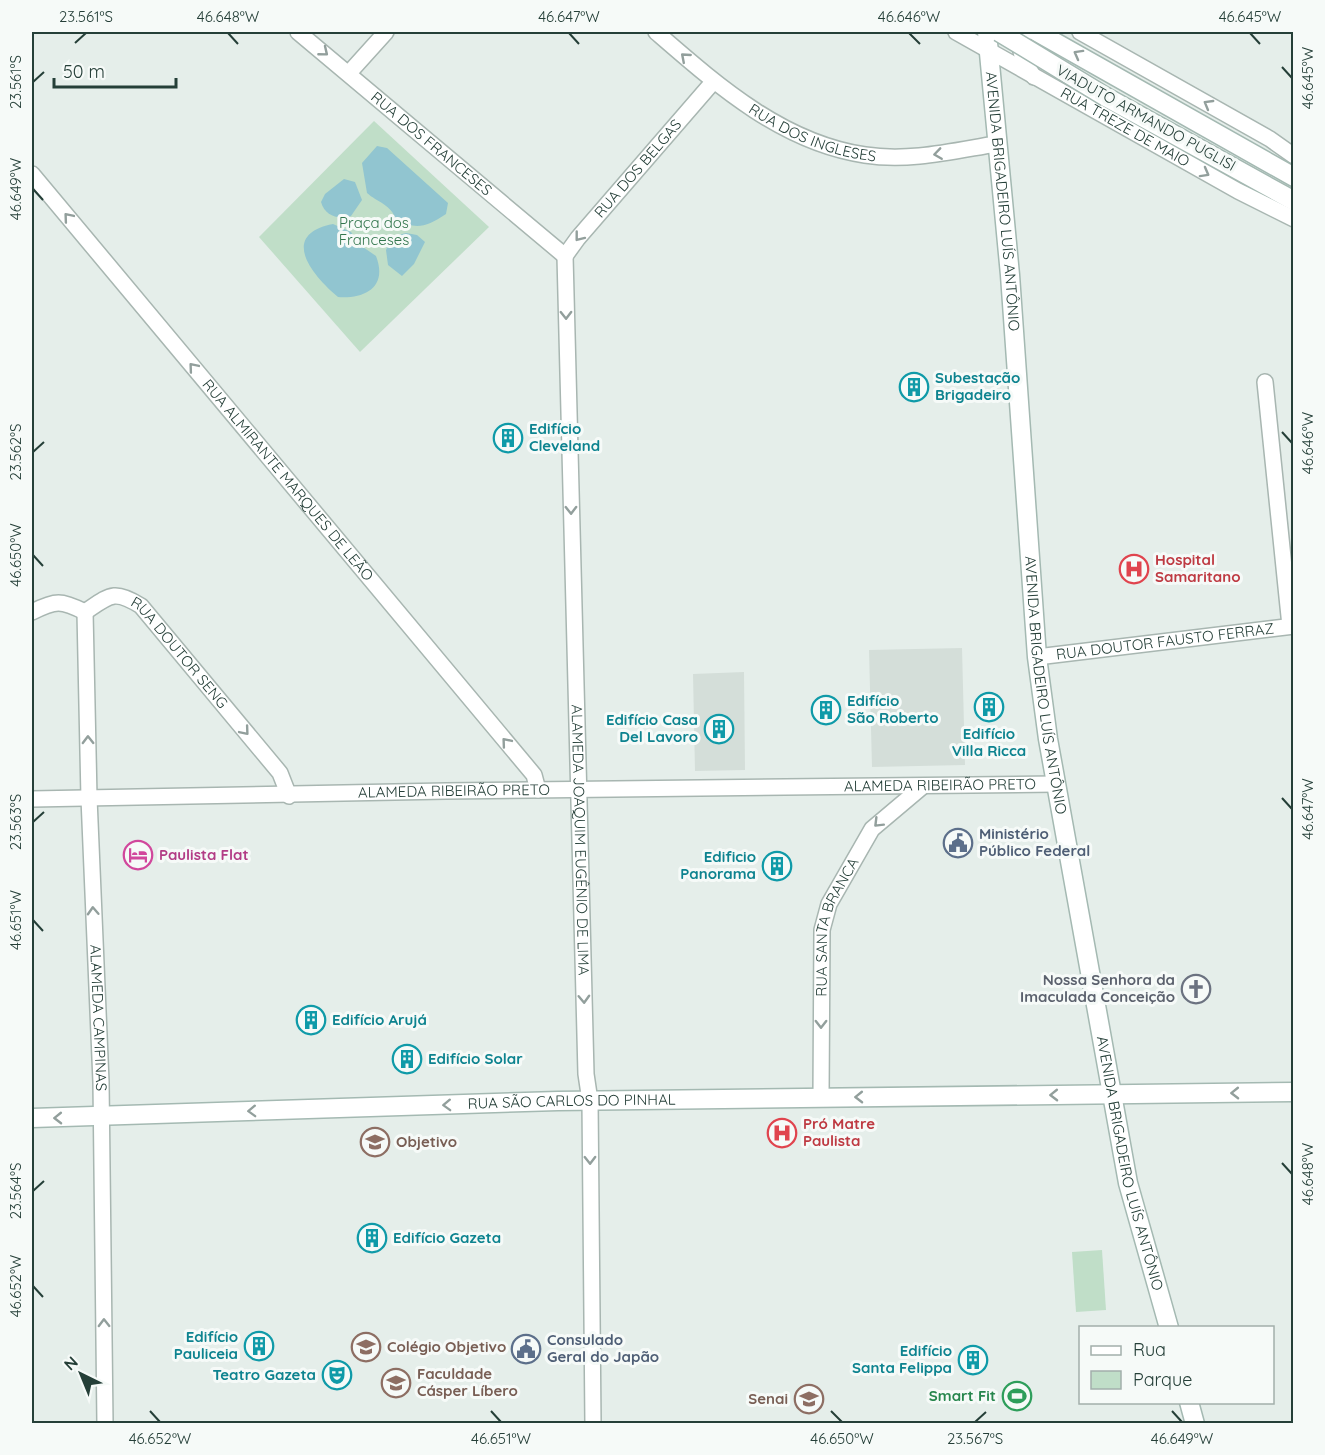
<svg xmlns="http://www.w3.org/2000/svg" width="1325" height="1455" viewBox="0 0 1325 1455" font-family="Quicksand,sans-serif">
<rect width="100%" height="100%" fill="#e5eeea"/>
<g fill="#d4ded9">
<path d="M962,648l3,117 -93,2 -3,-117z"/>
<path d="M744,672l1,98 -50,1 -2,-97z"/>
</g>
<g fill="#c0dec8">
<path d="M374,121l115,106 -129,125 -101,-115z"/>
<path d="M1102,1250l4,60 -30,2 -4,-60z"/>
</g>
<g fill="#91c5d0">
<path d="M377,146l10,2 61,55 -2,11c-20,13 -29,16 -50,6 -4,-15 -19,-18 -29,-27l-5,-30z"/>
<path d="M344,179l11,3 7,18 -11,16c-13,4 -26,0 -30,-14l4,-8z"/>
<path d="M333,224l18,8 9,13 16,11c12,31 -11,43 -38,41 -25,-21 -60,-62 -5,-73z"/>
<path d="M406,233l11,2 8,7 -11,22 -12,12 -14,-11 -2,-15 6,-13z"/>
</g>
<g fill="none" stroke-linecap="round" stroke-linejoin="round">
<g stroke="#a8b6b1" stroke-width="18">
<g id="street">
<path id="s1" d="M298,32l267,224"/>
<path id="s2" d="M656,32c60,52 126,111 209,123 44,7 88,-4 131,-11"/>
<path id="s3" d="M956,32l282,159 56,28"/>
<path d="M1026,32c-12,15 -2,30 8,45"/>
<path d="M1080,32l190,107 24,17"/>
<path d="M349,73l37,-41"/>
<path id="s4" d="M32,174l502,601 4,15"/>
<path id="s5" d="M565,256l21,818 4,27 3,323"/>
<path id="s6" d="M565,256l13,-18 135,-156"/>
<path d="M1265,382l25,244"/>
<path d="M32,612c24,-12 29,-12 53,0"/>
<path id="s7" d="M85,612l4,186 12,284 4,342"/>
<path id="s8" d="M85,612c25,-17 29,-23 56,-6l139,167 9,23"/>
<path id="s9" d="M1037,657l257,-31"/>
<path id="s10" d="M32,799l414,-8 610,-7"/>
<path id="s11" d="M821,1098l1,-168 7,-26 43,-75 51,-43"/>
</g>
</g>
<g stroke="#a4b9b2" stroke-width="21">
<g id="secondary">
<path id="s12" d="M987,32l23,243 27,382 11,82 80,444 41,145"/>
<path d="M1037,32l257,145"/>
<path d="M1106,97l188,104"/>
<path id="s13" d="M32,1118l526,-17 736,-9"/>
<path d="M1189,1402l6,22"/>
</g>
</g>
<use href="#street" stroke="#fff" stroke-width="15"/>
<use href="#secondary" stroke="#fff" stroke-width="18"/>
<g stroke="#a4b9b2" stroke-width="21" stroke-linecap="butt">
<path id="secondary-bridge" d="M999,32l107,65"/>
</g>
<use href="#secondary-bridge" stroke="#fff" stroke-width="18"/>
</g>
<defs><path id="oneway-chevron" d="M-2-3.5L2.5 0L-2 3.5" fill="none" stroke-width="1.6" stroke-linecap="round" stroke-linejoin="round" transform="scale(1.5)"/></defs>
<g stroke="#929f9c">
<use href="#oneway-chevron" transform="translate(324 52) rotate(39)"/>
<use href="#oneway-chevron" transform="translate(1078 54) rotate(-151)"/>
<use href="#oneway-chevron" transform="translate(685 57) rotate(-139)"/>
<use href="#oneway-chevron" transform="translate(1208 104) rotate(-150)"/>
<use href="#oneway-chevron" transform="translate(938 154) rotate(172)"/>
<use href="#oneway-chevron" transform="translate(1205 173) rotate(29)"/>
<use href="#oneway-chevron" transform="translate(68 217) rotate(-130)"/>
<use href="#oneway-chevron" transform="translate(579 237) rotate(128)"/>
<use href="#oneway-chevron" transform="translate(566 315) rotate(89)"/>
<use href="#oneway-chevron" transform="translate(193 367) rotate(-130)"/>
<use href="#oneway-chevron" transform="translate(571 510) rotate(89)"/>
<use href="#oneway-chevron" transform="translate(245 731) rotate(50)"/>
<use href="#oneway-chevron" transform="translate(88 740) rotate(-91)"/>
<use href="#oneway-chevron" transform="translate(506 742) rotate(-130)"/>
<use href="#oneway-chevron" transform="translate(878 823) rotate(135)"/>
<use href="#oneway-chevron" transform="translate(93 911) rotate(-93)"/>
<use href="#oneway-chevron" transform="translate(584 999) rotate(88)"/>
<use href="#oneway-chevron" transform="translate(821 1024) rotate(90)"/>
<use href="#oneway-chevron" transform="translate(1235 1093) rotate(179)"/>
<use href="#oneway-chevron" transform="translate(1054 1095) rotate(179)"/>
<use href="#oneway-chevron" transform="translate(859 1097) rotate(179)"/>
<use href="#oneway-chevron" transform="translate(447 1105) rotate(178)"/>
<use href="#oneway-chevron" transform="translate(252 1111) rotate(178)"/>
<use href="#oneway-chevron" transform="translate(58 1118) rotate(179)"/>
<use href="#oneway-chevron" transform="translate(590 1160) rotate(89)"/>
<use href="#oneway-chevron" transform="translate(104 1323) rotate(-91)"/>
</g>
<path fill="none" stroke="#253f38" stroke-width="2" d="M228,33l10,11M569,33l10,11M909,33l11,11M1250,33l10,11M75,43l11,-10M1282,67l10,11M33,82l11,-10M33,189l10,11M1282,432l10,11M33,452l11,-10M33,555l10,11M1282,798l10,11M33,822l11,-10M33,920l10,11M1282,1163l10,11M33,1191l11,-10M33,1286l10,11M150,1411l10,11M491,1411l10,11M831,1411l11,11M1172,1411l10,11M975,1422l11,-10"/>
<defs>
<g id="building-ring" transform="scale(1.5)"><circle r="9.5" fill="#f6faf8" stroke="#0f9aa8" stroke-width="1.5"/><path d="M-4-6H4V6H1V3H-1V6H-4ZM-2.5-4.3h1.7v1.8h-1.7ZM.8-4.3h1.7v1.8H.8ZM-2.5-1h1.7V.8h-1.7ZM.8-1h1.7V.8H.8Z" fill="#0f9aa8"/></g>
<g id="hospital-ring" transform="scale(1.5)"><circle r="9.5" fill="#f6faf8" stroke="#e0444e" stroke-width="1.5"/><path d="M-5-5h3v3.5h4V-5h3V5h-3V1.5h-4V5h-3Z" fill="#e0444e"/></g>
<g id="civic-ring" transform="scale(1.5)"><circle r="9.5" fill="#f6faf8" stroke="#5c6f8a" stroke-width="1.5"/><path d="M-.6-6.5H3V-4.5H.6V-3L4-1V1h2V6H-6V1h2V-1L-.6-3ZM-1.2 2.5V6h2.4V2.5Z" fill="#5c6f8a"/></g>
<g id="hotel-ring" transform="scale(1.5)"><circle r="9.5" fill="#f6faf8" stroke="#d1479c" stroke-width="1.5"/><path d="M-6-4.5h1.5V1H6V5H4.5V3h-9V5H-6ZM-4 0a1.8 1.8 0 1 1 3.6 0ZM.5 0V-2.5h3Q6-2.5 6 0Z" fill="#d1479c"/></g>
<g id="church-ring" transform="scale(1.5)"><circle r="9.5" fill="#f6faf8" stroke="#6b7280" stroke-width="1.5"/><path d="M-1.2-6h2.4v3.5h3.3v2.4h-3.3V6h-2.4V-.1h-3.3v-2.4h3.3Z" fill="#6b7280"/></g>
<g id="school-ring" transform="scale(1.5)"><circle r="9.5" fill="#f6faf8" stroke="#8d6e63" stroke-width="1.5"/><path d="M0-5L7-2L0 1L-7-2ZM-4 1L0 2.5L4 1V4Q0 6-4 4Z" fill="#8d6e63"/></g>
<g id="theatre-ring" transform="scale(1.5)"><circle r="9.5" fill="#f6faf8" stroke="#0f9aa8" stroke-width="1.5"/><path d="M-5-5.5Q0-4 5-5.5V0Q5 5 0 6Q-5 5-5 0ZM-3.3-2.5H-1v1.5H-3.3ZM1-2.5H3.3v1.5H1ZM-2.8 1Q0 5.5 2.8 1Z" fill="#0f9aa8"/></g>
<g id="university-ring" transform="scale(1.5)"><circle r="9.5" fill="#f6faf8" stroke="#8d6e63" stroke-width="1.5"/><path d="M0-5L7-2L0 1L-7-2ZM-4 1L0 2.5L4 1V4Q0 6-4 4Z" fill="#8d6e63"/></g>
<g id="stadium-ring" transform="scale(1.5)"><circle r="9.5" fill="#f6faf8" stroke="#2e9e5b" stroke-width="1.5"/><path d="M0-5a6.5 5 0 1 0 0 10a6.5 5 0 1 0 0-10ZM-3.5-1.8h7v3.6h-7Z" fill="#2e9e5b"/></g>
</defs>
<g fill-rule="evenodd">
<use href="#building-ring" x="914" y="387"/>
<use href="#building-ring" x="508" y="438"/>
<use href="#hospital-ring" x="1134" y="569"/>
<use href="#building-ring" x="989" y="707"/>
<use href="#building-ring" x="826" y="710"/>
<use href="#building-ring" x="719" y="729"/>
<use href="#civic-ring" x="958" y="843"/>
<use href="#hotel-ring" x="138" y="855"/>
<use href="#building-ring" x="777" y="866"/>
<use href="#church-ring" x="1196" y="989"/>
<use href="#building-ring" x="311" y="1020"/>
<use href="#building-ring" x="407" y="1059"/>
<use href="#hospital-ring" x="782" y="1133"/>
<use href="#school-ring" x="375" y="1142"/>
<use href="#building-ring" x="372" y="1238"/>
<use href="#building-ring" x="259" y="1346"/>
<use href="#school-ring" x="366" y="1347"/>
<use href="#civic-ring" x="526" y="1349"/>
<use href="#building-ring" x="973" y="1360"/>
<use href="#theatre-ring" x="337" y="1375"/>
<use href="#university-ring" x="396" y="1383"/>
<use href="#stadium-ring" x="1017" y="1396"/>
<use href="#university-ring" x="809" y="1399"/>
</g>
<g text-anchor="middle" stroke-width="6" stroke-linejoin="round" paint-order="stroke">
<g font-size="15" fill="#253f38" stroke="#f6faf8">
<text transform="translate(1146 118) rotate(29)" y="5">VIADUTO ARMANDO PUGLISI</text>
<text dy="5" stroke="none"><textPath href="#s3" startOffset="194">RUA TREZE DE MAIO</textPath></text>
<text dy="5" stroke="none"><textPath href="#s2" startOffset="189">RUA DOS INGLESES</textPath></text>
<text dy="5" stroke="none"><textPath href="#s1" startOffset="174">RUA DOS FRANCESES</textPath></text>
<text dy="5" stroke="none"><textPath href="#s6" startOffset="114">RUA DOS BELGAS</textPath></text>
<text dy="5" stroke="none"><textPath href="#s12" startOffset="170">AVENIDA BRIGADEIRO LUÍS ANTÔNIO</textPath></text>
<text dy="5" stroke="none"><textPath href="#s4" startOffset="399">RUA ALMIRANTE MARQUES DE LEÃO</textPath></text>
<text dy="5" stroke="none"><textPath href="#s9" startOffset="129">RUA DOUTOR FAUSTO FERRAZ</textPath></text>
<text dy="5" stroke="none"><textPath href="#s8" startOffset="123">RUA DOUTOR SENG</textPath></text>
<text dy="5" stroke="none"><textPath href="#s12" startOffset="656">AVENIDA BRIGADEIRO LUÍS ANTÔNIO</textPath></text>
<text dy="5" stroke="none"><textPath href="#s10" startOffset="908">ALAMEDA RIBEIRÃO PRETO</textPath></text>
<text dy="5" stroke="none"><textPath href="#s10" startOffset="422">ALAMEDA RIBEIRÃO PRETO</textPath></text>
<text dy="5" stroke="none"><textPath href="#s5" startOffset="584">ALAMEDA JOAQUIM EUGÊNIO DE LIMA</textPath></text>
<text dy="5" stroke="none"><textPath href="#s11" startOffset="174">RUA SANTA BRANCA</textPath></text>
<text dy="5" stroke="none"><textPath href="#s7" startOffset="406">ALAMEDA CAMPINAS</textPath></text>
<text dy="5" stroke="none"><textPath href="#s13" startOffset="540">RUA SÃO CARLOS DO PINHAL</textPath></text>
<text dy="5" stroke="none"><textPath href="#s12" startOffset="1142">AVENIDA BRIGADEIRO LUÍS ANTÔNIO</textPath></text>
</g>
<g font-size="15" fill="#31754c" stroke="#f6faf8">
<text x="374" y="228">Praça dos<tspan x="374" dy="17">Franceses</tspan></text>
</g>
<g font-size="15" font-weight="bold" fill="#0d838f" stroke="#f6faf8" text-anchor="start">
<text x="935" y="383">Subestação<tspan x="935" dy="17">Brigadeiro</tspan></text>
<text x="529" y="434">Edifício<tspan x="529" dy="17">Cleveland</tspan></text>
<text x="847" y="706">Edifício<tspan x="847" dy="17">São Roberto</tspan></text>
<text x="698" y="725" text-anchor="end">Edifício Casa<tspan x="698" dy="17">Del Lavoro</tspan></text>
<text x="989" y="739" text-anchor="middle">Edifício<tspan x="989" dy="17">Villa Ricca</tspan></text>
<text x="756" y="862" text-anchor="end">Edificio<tspan x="756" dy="17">Panorama</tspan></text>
<text x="332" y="1025">Edifício Arujá</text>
<text x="428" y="1064">Edifício Solar</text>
<text x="393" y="1243">Edifício Gazeta</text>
<text x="238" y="1342" text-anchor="end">Edifício<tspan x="238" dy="17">Pauliceia</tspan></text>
<text x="952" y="1356" text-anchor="end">Edifício<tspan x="952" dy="17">Santa Felippa</tspan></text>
<text x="316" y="1380" text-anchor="end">Teatro Gazeta</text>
</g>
<g font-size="15" font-weight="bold" fill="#be3a42" stroke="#f6faf8" text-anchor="start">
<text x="1155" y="565">Hospital<tspan x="1155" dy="17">Samaritano</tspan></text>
<text x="803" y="1129">Pró Matre<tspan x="803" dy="17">Paulista</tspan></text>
</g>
<g font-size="15" font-weight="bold" fill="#4e5e75" stroke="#f6faf8" text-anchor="start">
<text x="979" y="839">Ministério<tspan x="979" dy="17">Público Federal</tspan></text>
<text x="547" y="1345">Consulado<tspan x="547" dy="17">Geral do Japão</tspan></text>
</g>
<g font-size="15" font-weight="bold" fill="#b23c85" stroke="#f6faf8" text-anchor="start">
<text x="159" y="860">Paulista Flat</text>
</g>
<g font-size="15" font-weight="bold" fill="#5b616d" stroke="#f6faf8" text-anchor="end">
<text x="1175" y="985">Nossa Senhora da<tspan x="1175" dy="17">Imaculada Conceição</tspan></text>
</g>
<g font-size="15" font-weight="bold" fill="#785e54" stroke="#f6faf8" text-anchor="start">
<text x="396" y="1147">Objetivo</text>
<text x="387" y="1352">Colégio Objetivo</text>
<text x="417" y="1379">Faculdade<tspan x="417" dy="17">Cásper Líbero</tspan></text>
<text x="788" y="1404" text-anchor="end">Senai</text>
</g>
<g font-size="15" font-weight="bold" fill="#27864d" stroke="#f6faf8" text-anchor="end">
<text x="996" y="1401">Smart Fit</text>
</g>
</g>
<rect width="1325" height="1455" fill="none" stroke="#f6faf8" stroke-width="66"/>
<rect x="1079" y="1326" width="195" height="78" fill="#f6faf8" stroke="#a2afab" stroke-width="1.5"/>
<rect x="1091" y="1346" width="30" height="9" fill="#ffffff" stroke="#a2afab" stroke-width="1.5"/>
<text x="1133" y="1356" font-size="18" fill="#253f38">Rua</text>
<rect x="1091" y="1371" width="30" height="18" fill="#c0dec8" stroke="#a2afab" stroke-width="1.5"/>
<text x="1133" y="1386" font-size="18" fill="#253f38">Parque</text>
<g transform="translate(81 1374) rotate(317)" stroke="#f6faf8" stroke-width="4.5" paint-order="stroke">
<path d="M0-4.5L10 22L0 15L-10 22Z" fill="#253f38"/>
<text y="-9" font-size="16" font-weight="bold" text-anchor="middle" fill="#253f38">N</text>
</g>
<path d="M54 78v9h122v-9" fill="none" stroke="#253f38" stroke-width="3"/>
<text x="63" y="78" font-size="18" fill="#253f38" stroke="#f6faf8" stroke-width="4.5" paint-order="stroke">50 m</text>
<rect x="33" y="33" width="1259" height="1389" fill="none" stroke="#253f38" stroke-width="2"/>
<g font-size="15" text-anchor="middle" fill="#253f38">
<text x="86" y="22">23.561°S</text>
<text x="228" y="22">46.648°W</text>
<text x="569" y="22">46.647°W</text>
<text x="909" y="22">46.646°W</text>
<text x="1250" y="22">46.645°W</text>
<text transform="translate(1308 78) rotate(-90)" y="5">46.645°W</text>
<text transform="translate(16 82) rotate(-90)" y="5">23.561°S</text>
<text transform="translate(16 189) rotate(-90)" y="5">46.649°W</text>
<text transform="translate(1308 443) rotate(-90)" y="5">46.646°W</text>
<text transform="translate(16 452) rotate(-90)" y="5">23.562°S</text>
<text transform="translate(16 555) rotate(-90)" y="5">46.650°W</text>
<text transform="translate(1308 809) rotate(-90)" y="5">46.647°W</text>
<text transform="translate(16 822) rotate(-90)" y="5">23.563°S</text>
<text transform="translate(16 920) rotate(-90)" y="5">46.651°W</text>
<text transform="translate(1308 1174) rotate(-90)" y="5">46.648°W</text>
<text transform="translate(16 1191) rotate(-90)" y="5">23.564°S</text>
<text transform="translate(16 1286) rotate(-90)" y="5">46.652°W</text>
<text x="160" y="1444">46.652°W</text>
<text x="501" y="1444">46.651°W</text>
<text x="842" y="1444">46.650°W</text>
<text x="975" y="1444">23.567°S</text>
<text x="1182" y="1444">46.649°W</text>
</g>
</svg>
